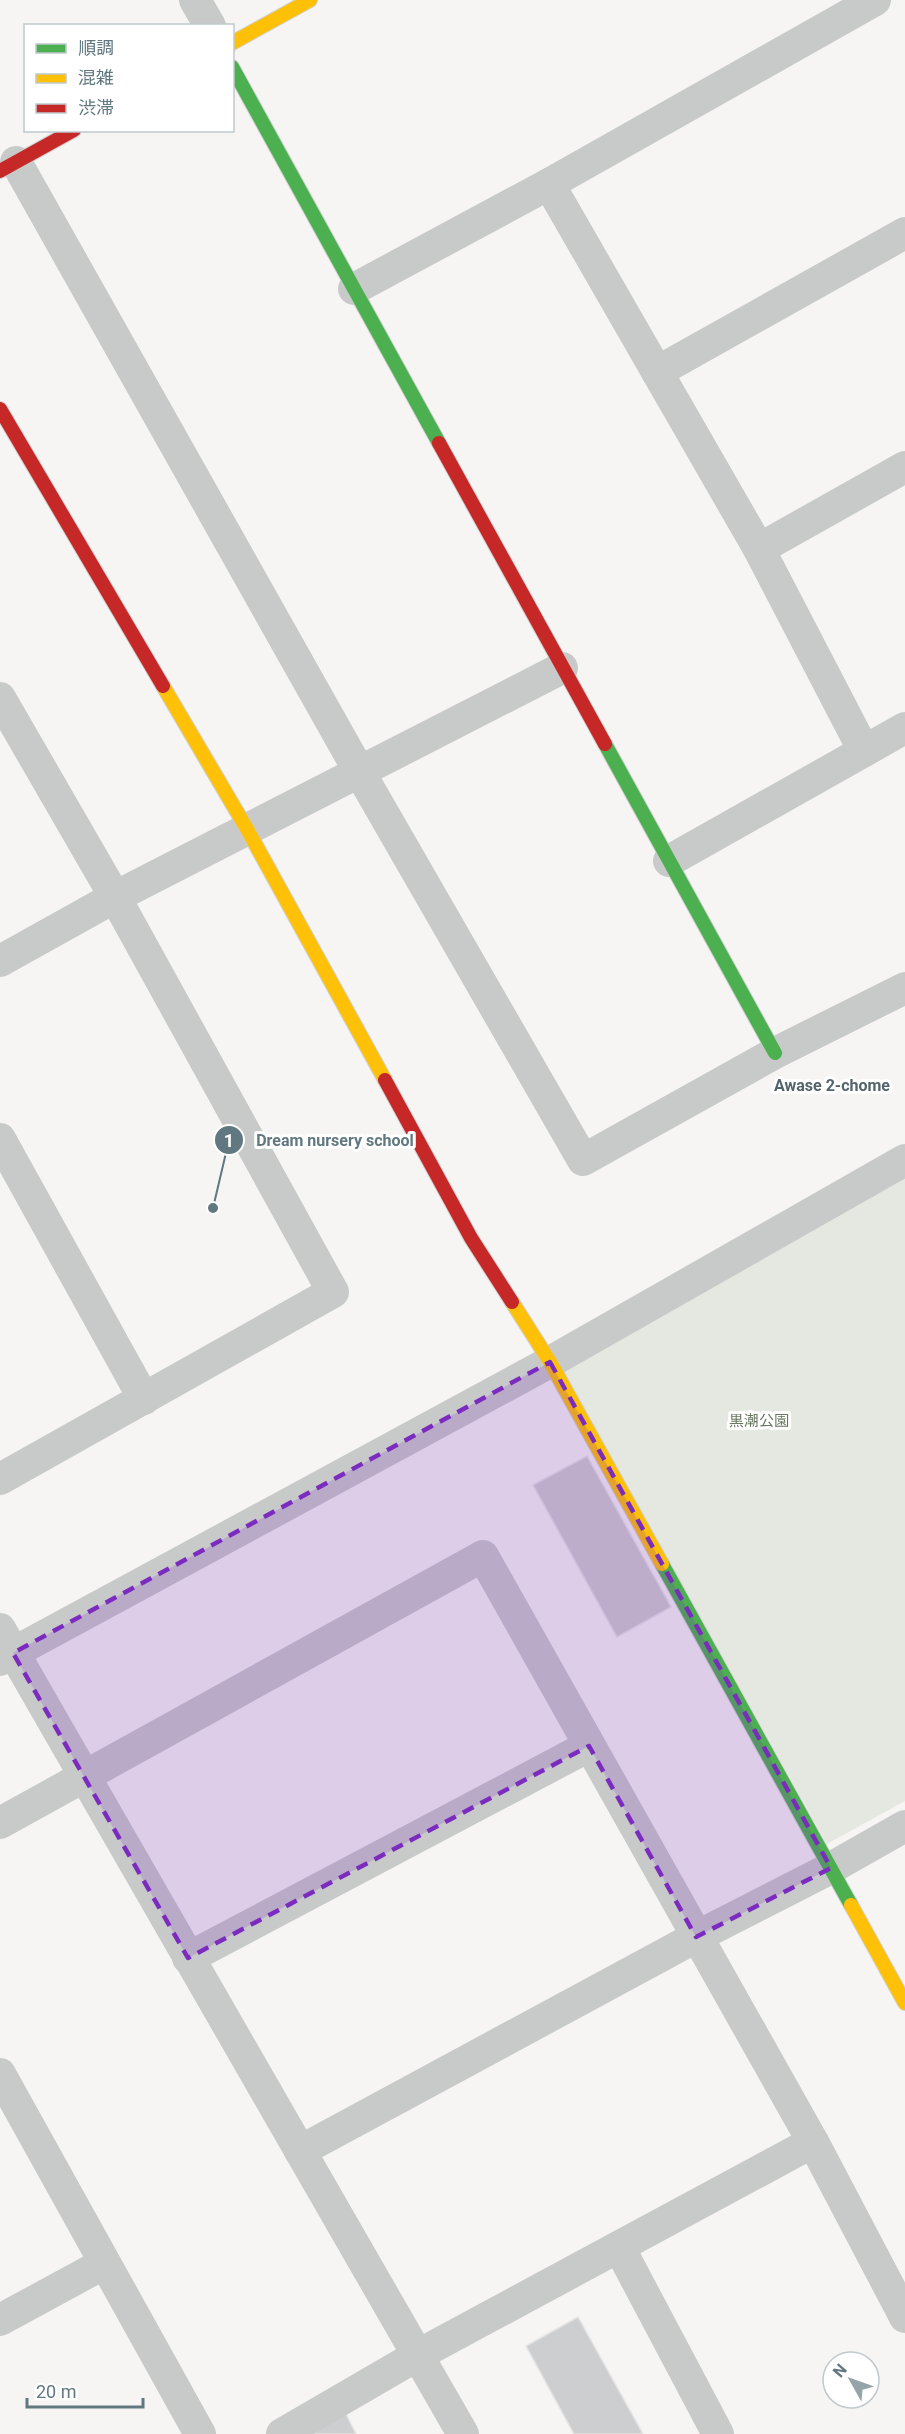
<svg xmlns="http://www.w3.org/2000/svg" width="905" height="2434" viewBox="0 0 905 2434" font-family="Roboto,'Noto Sans JP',sans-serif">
<rect width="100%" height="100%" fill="#f6f5f4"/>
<path fill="#e5e7e1" d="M905,1173v628l-78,43 -267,-478z"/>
<g fill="#cdcecf" stroke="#e5e4e4" stroke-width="1.5">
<path d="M587,1456l84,151 -54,30 -84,-152z"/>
<path d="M578,2317l65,117h-69l-48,-88z"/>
<path d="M346,2414l10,20h-46z"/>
</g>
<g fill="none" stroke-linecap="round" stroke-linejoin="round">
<g stroke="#d1d2d2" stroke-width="16">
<g id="fast">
<path d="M232,67l207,376"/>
<path d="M605,744l170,309"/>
<path d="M662,1564l189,341"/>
</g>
</g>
<g stroke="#d1d2d2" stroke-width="16">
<g id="slow">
<path d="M232,43l78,-43"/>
<path d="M163,686l84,143 138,251"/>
<path d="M512,1302l38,60 112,202"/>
<path d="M851,1905l54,98"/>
</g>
</g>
<g stroke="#d1d2d2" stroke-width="16">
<g id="jam">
<path d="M0,171l74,-41"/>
<path d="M0,409l163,277"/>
<path d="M439,443l166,301"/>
<path d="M385,1080l86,158 41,64"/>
</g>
</g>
<g stroke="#c8caca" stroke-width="32">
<path d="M195,0l15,26"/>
<path d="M16,162l343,609 224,389 192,-107 130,-65"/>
<path d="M549,184l210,365 105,202"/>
<path d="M354,289l195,-105 326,-184"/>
<path d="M657,372l248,-139"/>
<path d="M759,549l146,-82"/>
<path d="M0,698l115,199 218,395 -333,187"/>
<path d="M669,861l236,-133"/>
<path d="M0,961l115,-64 447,-229"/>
<path d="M0,1139l144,260"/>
<path d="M0,1629l463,805"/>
<path d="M0,1660l550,-298 355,-202"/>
<path d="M0,1823l483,-267 330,586 92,175"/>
<path d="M188,1958l401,-212"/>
<path d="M0,2074l200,360"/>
<path d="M300,2151l396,-214 135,-69 74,-42"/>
<path d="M619,2247l99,187"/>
<path d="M0,2320l103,-56"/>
<path d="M282,2434l136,-79 395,-213"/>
</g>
<use href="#fast" stroke="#4caf50" stroke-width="14"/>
<use href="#slow" stroke="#ffc107" stroke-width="14"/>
<use href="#jam" stroke="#c62828" stroke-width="14"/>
</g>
<path fill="#7b2cbf" fill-opacity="0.2" stroke="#7b2cbf" stroke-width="4.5" stroke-dasharray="12 8" stroke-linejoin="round" d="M550,1362l281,506 -135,69 -107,-191 -401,212 -175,-305z"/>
<g text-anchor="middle" stroke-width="6" stroke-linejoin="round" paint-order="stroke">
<g font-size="15" fill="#687760" stroke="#fff">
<text x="759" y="1426">黒潮公園</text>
</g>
<g font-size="16" font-weight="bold" fill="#53646a" stroke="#fff">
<text x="832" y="1091">Awase 2-chome</text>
</g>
</g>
<path fill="none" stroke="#617880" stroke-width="2" d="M213 1208L229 1140"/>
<g fill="#617880" stroke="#fff" stroke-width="2">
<circle cx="213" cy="1208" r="6"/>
<circle cx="229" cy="1140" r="15"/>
</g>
<g font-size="18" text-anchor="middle" font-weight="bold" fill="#fff">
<text x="229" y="1147">1</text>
</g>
<g font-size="16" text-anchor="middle" font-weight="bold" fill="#617880" stroke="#fff" stroke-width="6" stroke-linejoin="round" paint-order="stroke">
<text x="335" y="1146">Dream nursery school</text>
</g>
<rect x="24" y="24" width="210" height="108" fill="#ffffff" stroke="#c0c9cc" stroke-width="1.5"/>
<rect x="36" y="44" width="30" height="9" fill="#4caf50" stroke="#c0c9cc" stroke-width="1.5"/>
<text x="78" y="54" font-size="18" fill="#617880">順調</text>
<rect x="36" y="74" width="30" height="9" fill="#ffc107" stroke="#c0c9cc" stroke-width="1.5"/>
<text x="78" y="84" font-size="18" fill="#617880">混雑</text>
<rect x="36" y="104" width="30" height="9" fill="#c62828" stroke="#c0c9cc" stroke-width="1.5"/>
<text x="78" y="114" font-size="18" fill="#617880">渋滞</text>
<g transform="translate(851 2380) rotate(310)"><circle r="28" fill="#ffffff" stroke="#c0c9cc" stroke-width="1.5"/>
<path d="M0-4.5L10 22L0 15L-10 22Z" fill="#95a4a9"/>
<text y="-9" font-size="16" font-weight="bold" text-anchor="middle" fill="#617880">N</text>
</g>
<path d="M27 2398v9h116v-9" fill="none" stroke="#617880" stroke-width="3"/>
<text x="36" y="2398" font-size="18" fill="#617880" stroke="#ffffff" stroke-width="4.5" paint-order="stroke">20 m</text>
</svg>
